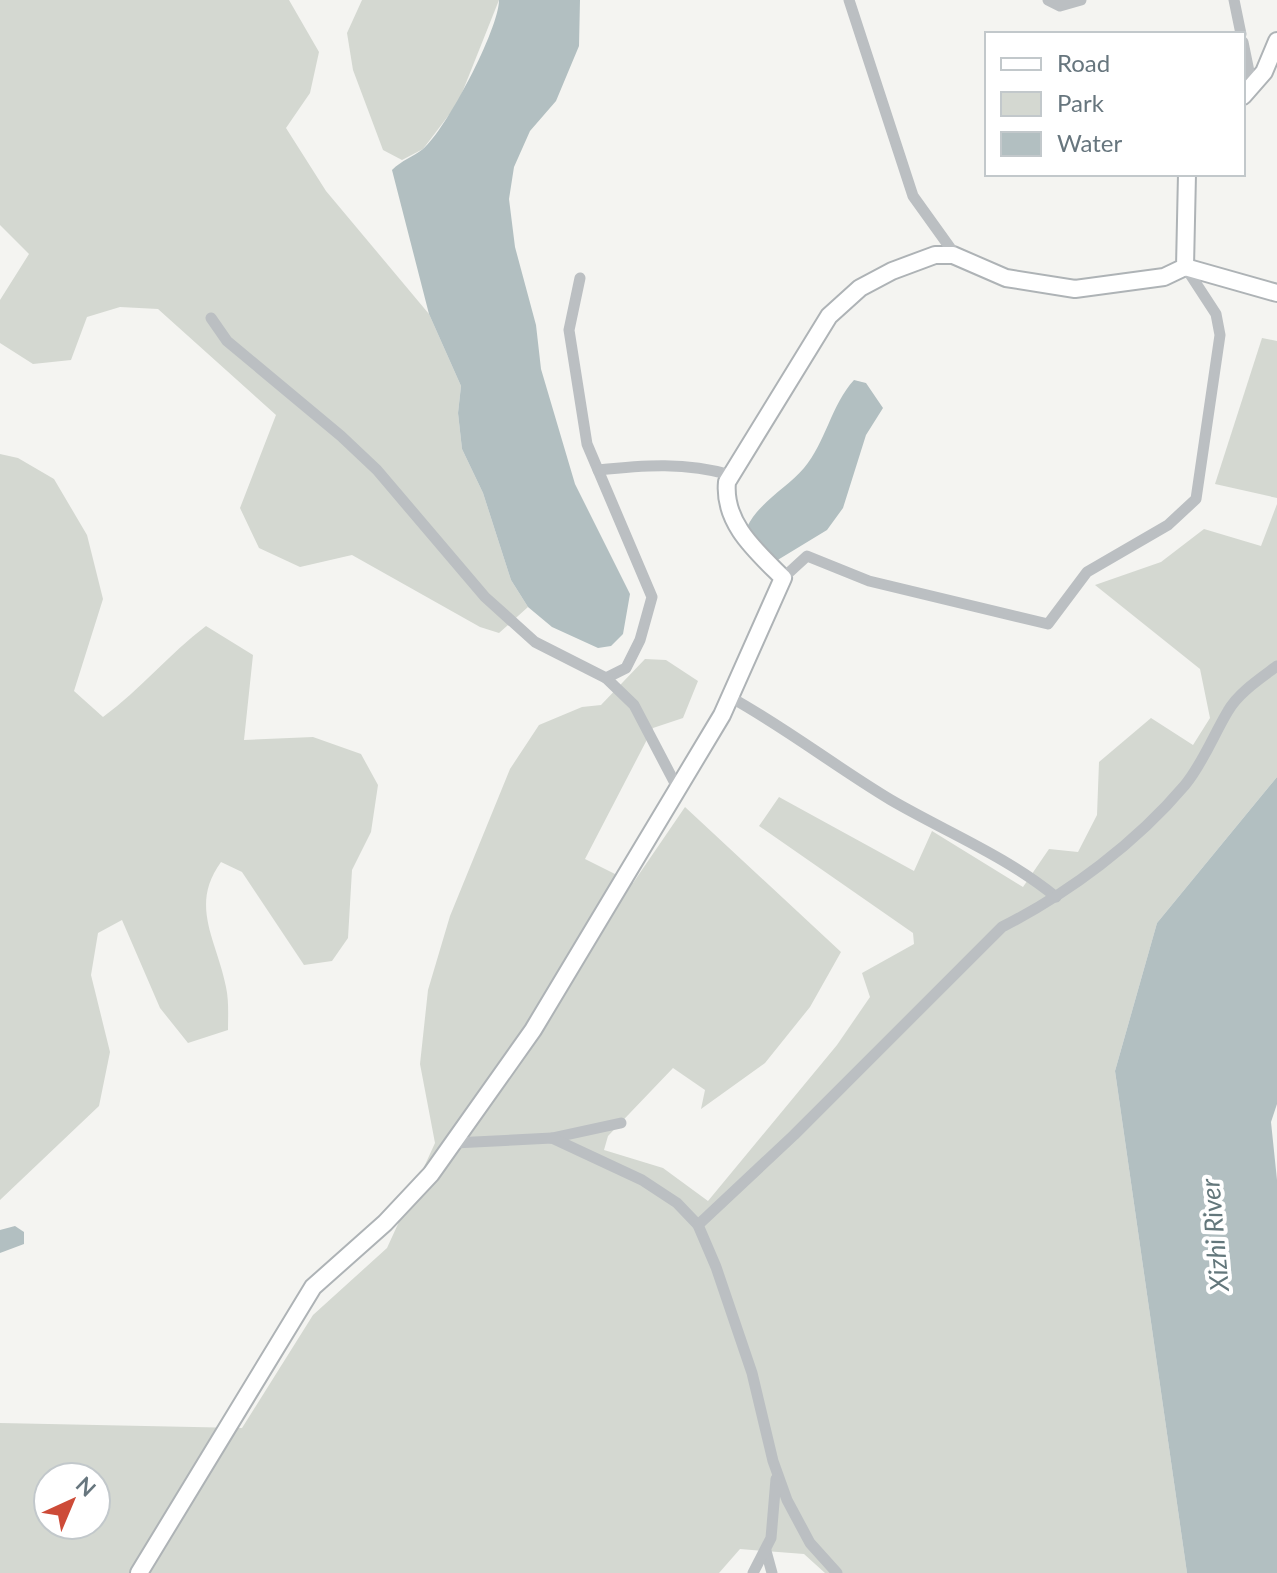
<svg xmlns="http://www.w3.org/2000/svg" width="1277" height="1573" viewBox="0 0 1277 1573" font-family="Lato,sans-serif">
<rect width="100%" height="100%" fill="#f4f4f1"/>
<g fill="#d4d8d1" fill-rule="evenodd">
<path d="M0,0h289l30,52 -9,41 -24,35 40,63 103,123 32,72 -3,27 4,36 21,44 28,87 17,27 -29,26 -19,-6 -128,-72 -52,12 -41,-19 -19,-40 36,-93 -118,-106 -38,-2 -33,10 -16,43 -38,4 -33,-21v-43l29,-46 -29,-29z"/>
<path d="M362,0h137l-41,103 -35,46 -21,11 -19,-10 -30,-80 -6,-37z"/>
<path d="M1262,338l15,3v157l-62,-14z"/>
<path d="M0,454l18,4 36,21 33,56 16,64 -29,92 29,26c38,-28 66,-63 103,-91l47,29 -9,85 69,-3 48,17 17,31 -7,47 -19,38 -4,68 -16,23 -28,4 -62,-93 -21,-10c-32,44 -4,78 5,125 3,14 2,29 2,43l-40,13 -28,-35 -38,-88 -24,13 -7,42 19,77 -11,54 -99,94z"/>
<path d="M1277,504v273l-120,146 -42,148 72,502h-362l-21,-19 -64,-5 -21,24h-719v-150l242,5 71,-113 74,-67 48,-105 -15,-79 8,-74 22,-74 60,-147 29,-44 43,-18 19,-2 44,-46 21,1 32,21 -15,37 -30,10 -68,131 48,24 52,-76 156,145 -31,55 -45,56 -64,46 4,-19 -32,-22 -65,68 -4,14 59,18 45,33 129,-156 33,-48 -8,-24 52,-29 -1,-11 -154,-107 20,-29 135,74 18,-40 91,56 26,-38 29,3 19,-37 2,-53 52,-44 42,27 17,-27 -10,-49 -105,-84 66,-23 43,-33 57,17zM48,1477h48v48h-48z"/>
</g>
<g fill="#b2bfc1">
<path d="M499,0h81l-1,46 -23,55 -26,30 -16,36 -5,32 6,48 21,78 5,44 34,115 55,110 -7,40 -12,12 -13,2 -46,-21 -24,-20 -17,-27 -28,-87 -21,-44 -4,-36 3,-27 -32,-72 -37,-144c10,-10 21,-13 31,-21 23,-19 76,-120 76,-149z"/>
<path d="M854,380l12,3 17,25 -17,27 -23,73 -16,22 -51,31 -29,-34c13,-26 39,-38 57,-59 22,-26 27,-63 50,-88z"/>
<path d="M1277,777v327l-6,18 6,58v393h-90l-72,-502 42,-148z"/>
<path d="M15,1226l9,6v12l-24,9v-23z"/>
</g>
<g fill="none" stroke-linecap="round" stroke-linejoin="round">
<g stroke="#aeb3b6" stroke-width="20">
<g id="secondary">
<path d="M1243,96l21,-24 13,-31"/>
<path d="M1185,267l92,26"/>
<path d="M139,1573l174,-286 72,-64 46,-49 102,-144 189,-315 61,-137c-27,-27 -60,-55 -56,-96l102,-166 31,-28 32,-17 43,-16h18l53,23 69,11 89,-12 21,-10 2,-93"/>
</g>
</g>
<g stroke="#bbbfc2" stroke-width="11">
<path d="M849,0l64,196 43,60"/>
<path d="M1048,0l12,6 21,-6"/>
<path d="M1234,0l7,34"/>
<path d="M1243,42l9,44"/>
<path d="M580,278l-11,52 18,114 65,153 -12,43 -14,28 -20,10"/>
<path d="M211,318l16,23 114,95 36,34 108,127 50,45 71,36 28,27 44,84"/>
<path d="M598,470c47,-5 87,-8 133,5"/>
<path d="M783,578l24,-22 62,25 179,43 39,-52 81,-47 28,-26 24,-164 -4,-21 -30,-46"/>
<path d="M730,697c56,31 106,70 161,103 55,32 115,56 165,97"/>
<path d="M552,1138l69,-15"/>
<path d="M454,1143l98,-5 90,42 35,23 21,22 18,42 36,106 21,88 14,39 23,43 27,30"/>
<path d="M698,1225l96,-90 208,-208c67,-34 134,-84 183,-142 18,-22 28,-49 43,-74 10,-18 33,-33 49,-45"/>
<path d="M766,1551l6,22"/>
<path d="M753,1573l18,-35 5,-59"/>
</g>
<use href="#secondary" stroke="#fff" stroke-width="16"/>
</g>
<g text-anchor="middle" stroke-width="8" stroke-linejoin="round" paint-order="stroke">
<g font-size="26" font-style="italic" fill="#63777b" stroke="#fff">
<text transform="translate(1215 1235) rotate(-95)" y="9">Xizhi River</text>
</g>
</g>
<rect x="985" y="32" width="260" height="144" fill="#ffffff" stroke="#c2c8cb" stroke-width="2"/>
<rect x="1001" y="58" width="40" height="12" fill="#ffffff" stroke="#c2c8cb" stroke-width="2"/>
<text x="1057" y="72" font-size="24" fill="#67767e">Road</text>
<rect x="1001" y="92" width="40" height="24" fill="#d4d8d1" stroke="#c2c8cb" stroke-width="2"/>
<text x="1057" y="112" font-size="24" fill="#67767e">Park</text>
<rect x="1001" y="132" width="40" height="24" fill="#b2bfc1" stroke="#c2c8cb" stroke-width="2"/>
<text x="1057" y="152" font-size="24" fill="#67767e">Water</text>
<g transform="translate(72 1501) rotate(44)"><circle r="38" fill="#ffffff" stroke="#c2c8cb" stroke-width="2"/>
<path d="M0-6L14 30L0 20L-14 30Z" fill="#cd4b38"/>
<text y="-12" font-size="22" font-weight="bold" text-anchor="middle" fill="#67767e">N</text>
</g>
</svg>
